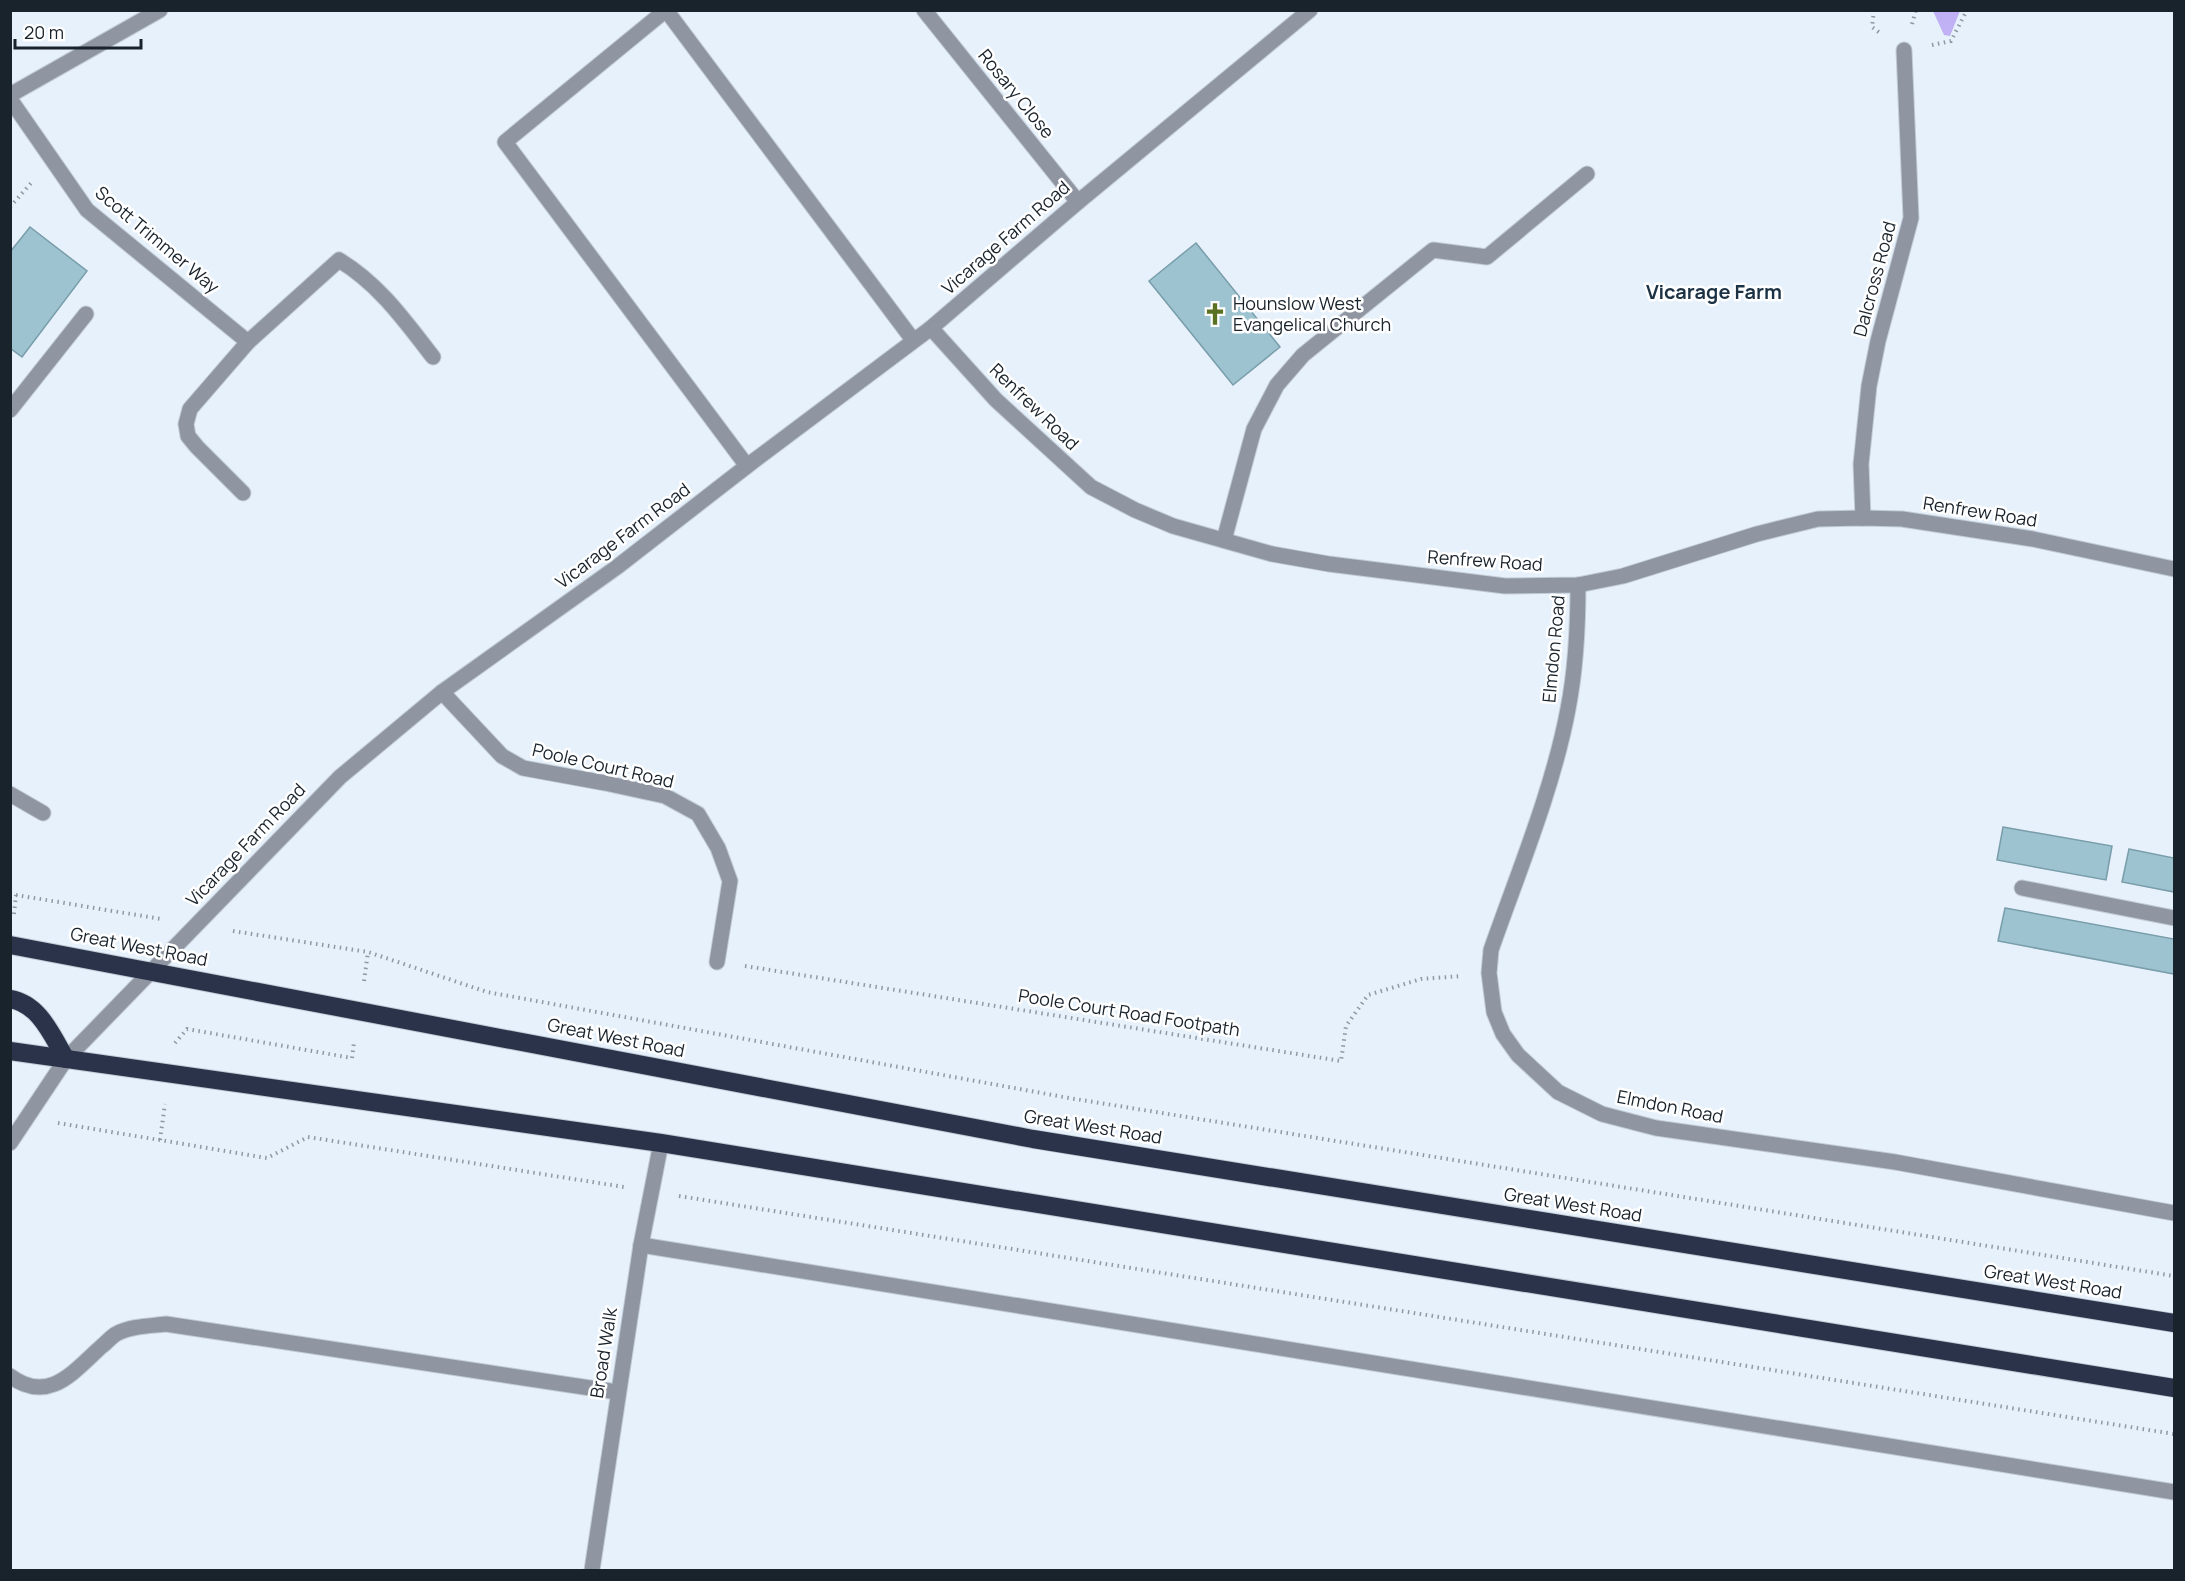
<svg xmlns="http://www.w3.org/2000/svg" width="2185" height="1581" viewBox="0 0 2185 1581" font-family="Manrope,sans-serif">
<rect width="100%" height="100%" fill="#e6f1fb"/>
<path fill="#c0b0f4" d="M1933,11h27l-10,25 -6,-1z"/>
<g fill="#9dc3d0" stroke="#799daa" stroke-width="1.5">
<path d="M30,227l57,44 -65,86 -12,-9v-96z"/>
<path d="M1196,243l84,104 -47,38 -84,-104z"/>
<path d="M2003,827l109,19 -6,34 -109,-20z"/>
<path d="M2129,849l45,9v34l-52,-10z"/>
<path d="M2005,908l169,31v35l-176,-33z"/>
</g>
<g fill="none" stroke-linecap="round" stroke-linejoin="round">
<g stroke="#c1ccd6" stroke-width="17">
<g id="minor">
<path d="M666,10l-161,132 242,324"/>
<path d="M666,10l247,330"/>
<path d="M924,10l154,192"/>
<path d="M10,95l150,-85"/>
<path d="M10,99l77,111 161,132 -58,67 -4,15 2,12 9,11 46,46"/>
<path d="M931,328l65,72 95,87 44,23 38,16 99,28 57,10 176,22 73,-1 45,-9 134,-42 61,-15 45,-1 39,1 131,20 141,30"/>
<path d="M248,342l91,-82c40,24 66,61 94,97"/>
<path d="M10,410l76,-96"/>
<path d="M1863,518l-2,-54 8,-78 9,-45 33,-123 -7,-168"/>
<path d="M1224,540l30,-111 23,-44 26,-30 130,-105 54,7 100,-83"/>
<path d="M1578,585c0,42 -2,83 -10,124 -15,80 -50,164 -77,241l-2,23 5,39 9,22 15,21 40,37 44,22 54,14 239,34 279,51"/>
<path d="M442,692l60,64 21,12 82,15 60,13 33,18 20,34 12,33 -13,81"/>
<path d="M10,794l33,19"/>
<path d="M2022,888l152,30"/>
<path d="M10,1143l56,-84 274,-282 102,-85 175,-125 130,-101 184,-138 147,-126 232,-192"/>
<path d="M641,1245l1533,247"/>
<path d="M10,1376c39,29 64,-5 92,-30 4,-3 9,-9 14,-12 15,-8 34,-8 50,-10l451,68"/>
<path d="M592,1570l49,-325 20,-102"/>
</g>
</g>
<g stroke="#c1ccd6" stroke-width="20">
<g id="highway">
<path d="M10,945l1023,194 1141,184"/>
<path d="M10,999c30,5 42,37 56,60"/>
<path d="M10,1051l651,92 1513,245"/>
</g>
</g>
<g stroke="#8f99a3" stroke-width="4" stroke-dasharray="1.5 4.5" stroke-linecap="butt">
<path d="M1874,10l-2,17 8,6"/>
<path d="M1912,24l4,-14"/>
<path d="M1932,45l19,-4 16,-31"/>
<path d="M10,207l22,-25"/>
<path d="M10,894l151,25"/>
<path d="M14,914l2,-19"/>
<path d="M233,931l135,21 119,40 582,106 1105,178"/>
<path d="M745,966l596,95 5,-35 22,-31 53,-16 41,-3"/>
<path d="M364,981l4,-29"/>
<path d="M175,1043l12,-14 165,29 2,-16"/>
<path d="M58,1123l209,35 41,-21 316,50"/>
<path d="M160,1140l5,-36"/>
<path d="M679,1196l1495,238"/>
</g>
<use href="#minor" stroke="#9095a2" stroke-width="15"/>
<use href="#highway" stroke="#2b334b" stroke-width="18"/>
</g>
<defs>
<g id="church-bare" transform="scale(1.8)"><path d="M-1.2-6h2.4v3.5h3.3v2.4h-3.3V6h-2.4V-.1h-3.3v-2.4h3.3Z" fill="#5b7122" stroke="#fff" stroke-width="2.5" paint-order="stroke"/></g>
</defs>
<g fill-rule="evenodd">
<use href="#church-bare" x="1215" y="314"/>
</g>
<g text-anchor="middle" stroke-width="5" stroke-linejoin="round" paint-order="stroke">
<g font-size="18" fill="#19232c" stroke="#fff">
<text transform="translate(1016 94) rotate(51)" y="6">Rosary Close</text>
<text transform="translate(1006 238) rotate(-41)" y="6">Vicarage Farm Road</text>
<text transform="translate(157 240) rotate(40)" y="6">Scott Trimmer Way</text>
<text transform="translate(1875 279) rotate(-75)" y="6">Dalcross Road</text>
<text transform="translate(1034 407) rotate(44)" y="6">Renfrew Road</text>
<text transform="translate(1980 512) rotate(9)" y="6">Renfrew Road</text>
<text transform="translate(623 536) rotate(-37)" y="6">Vicarage Farm Road</text>
<text transform="translate(1485 561) rotate(4)" y="6">Renfrew Road</text>
<text transform="translate(1554 649) rotate(-85)" y="6">Elmdon Road</text>
<text transform="translate(603 766) rotate(13)" y="6">Poole Court Road</text>
<text transform="translate(246 845) rotate(-46)" y="6">Vicarage Farm Road</text>
<text transform="translate(139 947) rotate(11)" y="6">Great West Road</text>
<text transform="translate(1129 1013) rotate(9)" y="6">Poole Court Road Footpath</text>
<text transform="translate(616 1038) rotate(11)" y="6">Great West Road</text>
<text transform="translate(1670 1107) rotate(11)" y="6">Elmdon Road</text>
<text transform="translate(1093 1127) rotate(9)" y="6">Great West Road</text>
<text transform="translate(1573 1205) rotate(9)" y="6">Great West Road</text>
<text transform="translate(2053 1282) rotate(9)" y="6">Great West Road</text>
<text transform="translate(604 1353) rotate(-81)" y="6">Broad Walk</text>
</g>
<g font-size="18" fill="#19232c" stroke="#fff" text-anchor="start">
<text x="1233" y="310">Hounslow West<tspan x="1233" dy="21">Evangelical Church</tspan></text>
</g>
<g font-size="20" font-weight="bold" fill="#1b3144" stroke="#fff">
<text x="1714" y="299">Vicarage Farm</text>
</g>
</g>
<rect width="2185" height="1581" fill="none" stroke="#19232c" stroke-width="24"/>
<path d="M15 39v9h126v-9" fill="none" stroke="#19232c" stroke-width="3"/>
<text x="24" y="39" font-size="18" fill="#19232c" stroke="#ffffff" stroke-width="4.5" paint-order="stroke">20 m</text>
</svg>
